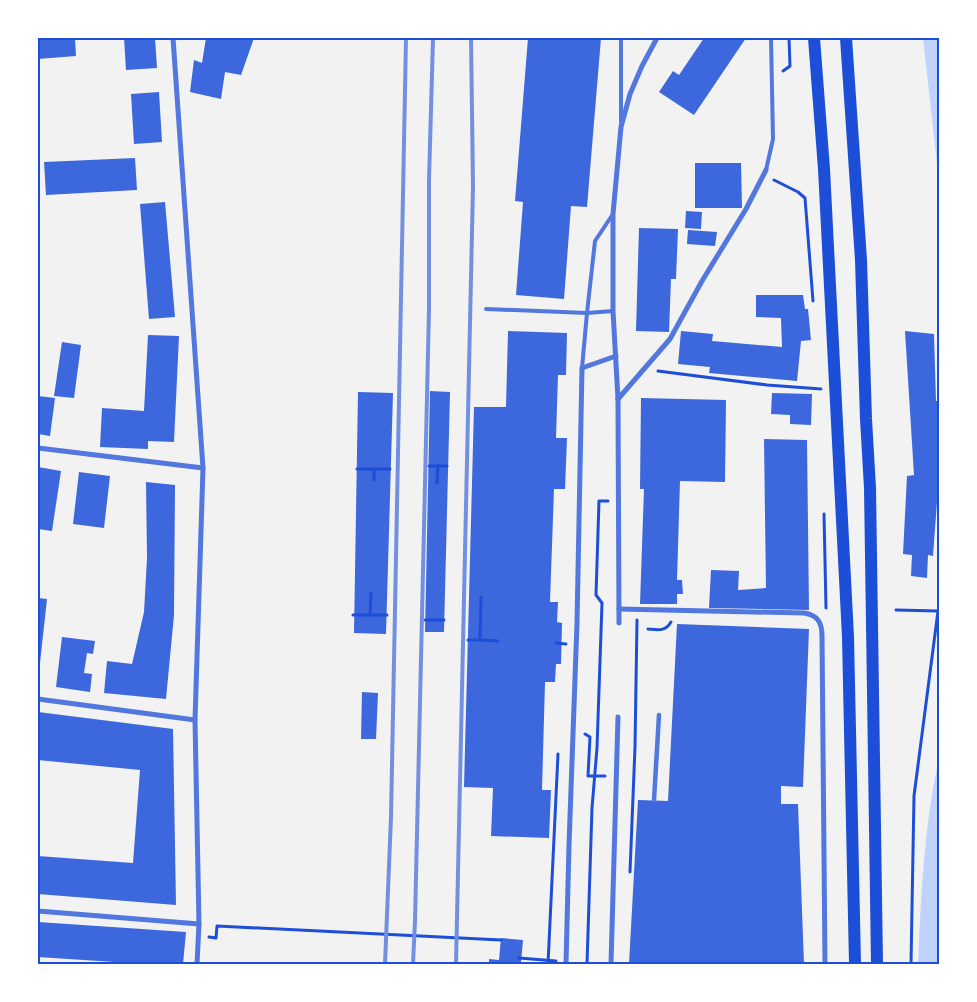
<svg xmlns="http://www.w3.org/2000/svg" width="977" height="1002" viewBox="0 0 977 1002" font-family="'Open Sans',sans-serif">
<rect width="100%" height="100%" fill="#f2f2f2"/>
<g fill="#bfd3fe">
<path d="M923,38h16v143z"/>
<path d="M939,758v206h-21c3,-68 6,-139 21,-206z"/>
</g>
<g fill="#3d67dc">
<path d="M38,38h37l1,18 -38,3z"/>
<path d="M124,38h31l2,30 -31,2z"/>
<path d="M206,38h48l-13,37 -16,-3 -4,27 -31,-7 4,-32 8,3z"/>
<path d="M528,38h73l-14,169 -16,-1 -7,93 -48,-4 7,-93 -8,-1z"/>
<path d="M704,38h42l-52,77 -35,-23 14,-21 6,4z"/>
<path d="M159,92l3,50 -28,2 -3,-50z"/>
<path d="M135,158l2,32 -91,5 -2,-33z"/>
<path d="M695,163h46l1,45h-47z"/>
<path d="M165,202l10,115 -26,2 -9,-115z"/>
<path d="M686,211l16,1 -1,17 -16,-1z"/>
<path d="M639,228l39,1 -2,50h-5l-2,53 -33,-1z"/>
<path d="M688,230l29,2 -2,14 -28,-2z"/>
<path d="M756,295h47l2,14h3l3,31 -10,1 -4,40 -88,-8 1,-6 -32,-3 3,-33 32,3 -1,7 70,6 -1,-29 -25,-1z"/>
<path d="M508,331l59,2 -1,42h-8l-2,63h11l-2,51h-11l-4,113h8l-1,20 5,1 -1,41h-5l-1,18h-10l-3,108h9l-2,48 -58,-2 2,-48 -29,-1 10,-380h32z"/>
<path d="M905,331l29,3 2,67h4v101h-3l-4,54 -5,-1 -1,23 -16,-2 1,-21 -9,-1 4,-78 7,-1z"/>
<path d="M148,335l31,1 -5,106 -26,-1v8l-48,-2 2,-39 42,3z"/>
<path d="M62,342l19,3 -7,53 -20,-2z"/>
<path d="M430,391l20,1 -6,240h-19z"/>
<path d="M358,392l35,1 -7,241 -32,-1z"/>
<path d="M772,393l40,1 -1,31 -21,-1v-9l-19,-1z"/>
<path d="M38,396l17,2 -5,38 -12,-2z"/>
<path d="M641,398l85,2 -1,82 -45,-1 -3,99h5l1,14h-6v10h-37l4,-115h-4z"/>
<path d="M764,439l43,1 2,170 -100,-2 2,-38 28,1 -1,19 28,-2z"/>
<path d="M38,467l23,4 -9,60 -14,-2z"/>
<path d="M79,472l31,4 -6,52 -31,-4z"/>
<path d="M146,482l29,3 -1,130 -8,84 -62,-6 3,-32 25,3 12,-52 3,-54z"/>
<path d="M38,598l9,1 -8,73h-1z"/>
<path d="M677,624l132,5 -6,158 -22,-1v18h17l6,160h-175l9,-164 30,1z"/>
<path d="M62,637l33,4 -2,13 -6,-1 -3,20 8,1 -2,18 -34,-5z"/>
<path d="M362,692l16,1 -2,46h-15z"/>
<path d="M38,712l135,17 3,176 -138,-11v-38l95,7 7,-93 -102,-10z"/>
<path d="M38,922l148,10 -3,32h-69v-2l-76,-5z"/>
<path d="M501,938l22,2 -2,22 15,1v1h-47v-5l10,1z"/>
</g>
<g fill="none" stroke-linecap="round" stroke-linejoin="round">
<g stroke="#1d4ed8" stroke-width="3">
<path d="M783,71l7,-5 -1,-28"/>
<path d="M774,180l24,12 7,6 8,103"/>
<path d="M658,371l109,14 54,4"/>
<path d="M429,466h18"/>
<path d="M357,469h33"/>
<path d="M374,469v11"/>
<path d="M437,483l1,-17"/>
<path d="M824,514l2,94"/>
<path d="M481,597l-1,43 18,1"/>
<path d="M896,610l42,1 -24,185 -3,168"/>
<path d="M353,615h34"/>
<path d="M370,615l1,-22"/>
<path d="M425,620h19"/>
<path d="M648,629c10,1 17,3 23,-7"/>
<path d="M468,640h12"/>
<path d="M556,643l10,1"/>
<path d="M585,734l5,3 -2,39h17"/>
<path d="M630,872l5,-125 2,-127"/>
<path d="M209,937l7,1 1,-12 284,14"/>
<path d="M519,958l37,3"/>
<path d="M548,964l10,-210"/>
<path d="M587,964l5,-156 5,-60 5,-145 -6,-8 3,-94h9"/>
</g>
<g stroke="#5277de" stroke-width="4">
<path d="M621,122v-84"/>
<path d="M766,170l7,-31 -2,-101"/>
<path d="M486,309l101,4 8,-72 18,-27"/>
<path d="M582,368l5,-55 26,-2"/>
</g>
<path stroke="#5277de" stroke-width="4.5" d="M654,800l5,-85"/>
<g stroke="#5277de" stroke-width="5">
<path d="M173,38l30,430 -8,252 4,204 -2,40"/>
<path d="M618,399l52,-60 32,-58 44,-72 20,-39"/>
<path d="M38,448l165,20"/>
<path d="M619,609l185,4c14,2 18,10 18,23l3,328"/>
<path d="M619,623l-1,-224 -5,-88v-97l8,-87 9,-33 12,-28 15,-28"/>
<path d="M38,699l157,21"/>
<path d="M38,911l161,13"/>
<path d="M566,964l3,-119 8,-222 5,-255 34,-12"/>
<path d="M611,964l7,-247"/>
</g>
<g stroke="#1d4ed8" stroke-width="12">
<path d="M814,38l10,131 24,468 7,327"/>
<path d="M846,38l15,222 5,159 4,69 7,476"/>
</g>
<g stroke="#7290e2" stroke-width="4">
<path d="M385,964l6,-147 15,-779"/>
<path d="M413,964l2,-43 14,-612v-129l4,-142"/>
<path d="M456,964l17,-778 -2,-148"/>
</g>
</g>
<rect width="977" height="1002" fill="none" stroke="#ffffff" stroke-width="78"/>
<rect x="39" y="39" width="899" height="924" fill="none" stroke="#1d4ed8" stroke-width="2"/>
</svg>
